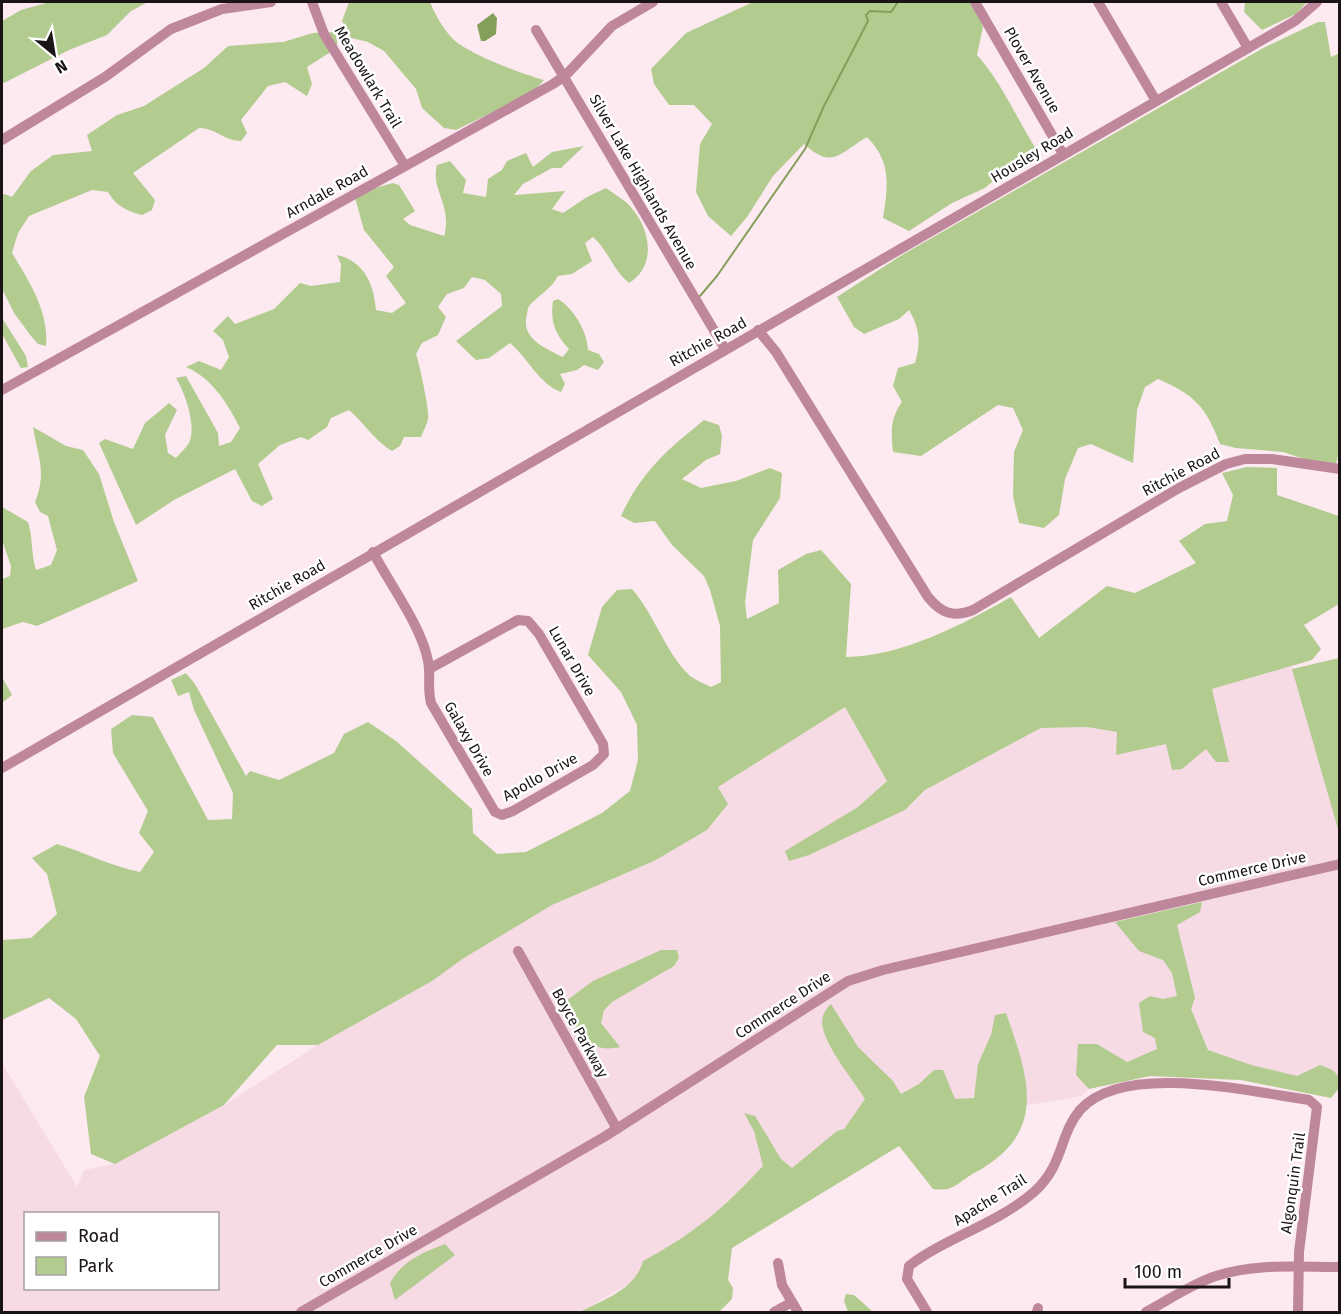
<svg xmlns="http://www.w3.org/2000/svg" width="1341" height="1314" viewBox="0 0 1341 1314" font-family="'Fira Sans',sans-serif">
<rect width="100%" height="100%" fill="#fde9f0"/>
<path fill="#f6dae4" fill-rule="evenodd" d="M1292,666l47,163 1,259 -9,10 -90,-18 -91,-4 -61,12 -7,8 -55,9 -82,-3 -365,210h-578v-249l75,124 7,-17 31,-6 109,-59 94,-60 114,-64 32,-23 88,-53 102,-44 53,-31 21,-26 -10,-17 127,-80 42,73 -78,75 96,-45 20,-20 116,-62 46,-1 30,5v23l49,-11 16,25 24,-21 22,14 -16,-73zM26,1214h192v74h-192z"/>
<g fill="#b2cc8f">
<path d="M50,2h98l-17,9 -24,24 -38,15 -65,33 -2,-2v-60l19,-11z"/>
<path d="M349,2h81c4,11 13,26 21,35 14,16 71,37 93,43l-8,9 -41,22 -39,19 -12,-2 -22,-20 -6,-19 -32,-38 -16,-9 -17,-4 -9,-17z"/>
<path d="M753,2h220l10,25 -6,28c26,29 40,65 61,97l-33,19 -20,17 -33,15 -43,28 -26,-13c5,-32 9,-56 -16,-81 -27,16 -35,33 -63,7l-31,32 -26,41 -16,19 -23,-20 -12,-24 4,-48 12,-20 -18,-19h-25l-15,-21 -3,-15 35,-36z"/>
<path d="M1245,2h62l-11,12 -34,16 -18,-18z"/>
<path d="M1318,22h7l6,35 9,-4v392l-5,24 -52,-17 -47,-4 -16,-4c-14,-37 -25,-49 -62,-65l-13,8 -8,23 -4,53 -42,-19 -13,4 -13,31 -6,36 -15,13 -25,-5 -6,-27 1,-44 9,-22 -10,-22 -15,-3 -77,51 -28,-4c-2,-19 -3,-34 9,-50l-9,-16 5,-18 17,-5c6,-21 5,-34 -6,-53l-10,9 -35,15 -10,-7 -17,-30 65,-42 363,-208z"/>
<path d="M337,32v16l-30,19 5,17 -5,12 -22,-14 -17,4 -27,34 6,13 -6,8c-17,0 -25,-13 -42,-13l-66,45 22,27 -3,10 -10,5c-15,-4 -26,-9 -34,-23l-16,-2 -63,26 -11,17 -6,20c17,28 37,58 34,93l-8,-2 -7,-8 -17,-23 -12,-24v-94l3,-1 7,3 19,-26 22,-16 39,-4 -5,-16 30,-20 27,-9 60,-38 24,-22 55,-4 30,-9z"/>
<path d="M584,146l-23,22h-9l-29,16 -9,11 51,-4 -13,18 11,4 24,-16 19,-9c8,6 17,11 23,17 21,22 29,60 0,78 -16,-13 -21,-33 -36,-46l-8,6 7,18 -20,13 -14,2c-7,13 -19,19 -29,30 -2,4 -2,9 -3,14 -2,20 21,29 37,37l6,-8c-14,-15 -19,-27 -16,-48l5,-2c16,10 29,32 30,51l11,4 5,8 -6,8 -14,-5 -7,5 -17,4 5,10 -4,8c-22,-8 -33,-34 -51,-49l-21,15 -13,2 -20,-19 46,-35 -1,-12 -16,-14 -13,-3 -8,11 -17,6 -9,13 8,10 -8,18 -16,8 -6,11c3,8 14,58 12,65 -1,6 -5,12 -7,18h-17l-4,9 -8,5c-17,-10 -28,-28 -43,-41l-18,8 -4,9 -19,13 -7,-3 -21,8 -22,19 15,35 -11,7 -10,-5 -17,-32 -61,31 -38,25 -37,-82 6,-4 28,10 12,-26 24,-20 8,7 -12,25 3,18 8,5c4,-5 10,-10 13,-15 8,-17 -4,-50 -13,-65l10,-2 32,57 1,13 12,-4 9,-14c-12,-24 -28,-50 -54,-61l13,-6 22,9 8,-13 -6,-17 -10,-9 15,-15 7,8 39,-15 26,-26 11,3 29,-4 1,-18 -4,-9c27,6 37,29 39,55l16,3 14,-10 -20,-27 8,-9 -30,-37 -10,-36 39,-11 6,2 16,26 -12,8 7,6 34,11c9,-30 -14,-47 -7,-71l13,-4 16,19 -3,13 23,4 2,-18 14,-9 5,-9 19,-8 7,14 19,-15z"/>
<path d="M2,318l24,38 2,11 -7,1 -19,-34z"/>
<path d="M704,420l15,5 3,11 -2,18 -14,6 -24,19 19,9 35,-7 34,-13 12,5 -2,25 -27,42 -8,62 2,17 32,-16 -1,-33 28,-16 15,-4 30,34 -5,73c54,0 118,-33 165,-60l28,41 68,-52 28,7 61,-30 -17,-22 26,-17 22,-3 6,-26 -11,-22 25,-6 30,1v27l62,21v88l-35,21 17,24 -9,11 -100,29 17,73h-13l-10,-13 -24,20 -10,1 -6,-26 -50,11 1,-23 -30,-5 -46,1 -116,62 -20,20 -96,45 -20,6 -4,-10 73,-44 29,-26 -42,-74 -127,80 10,17 -21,26 -53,31 -102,44 -88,53 -32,23 -114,64h-41l-53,60 -109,59 -24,-10 -7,-57 16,-41 -24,-37 -27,-21 -47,22v-80l29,-2 26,-24 -10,-40 -15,-16 25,-14c29,9 54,22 83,28l14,-20 -15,-19 9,-22 -35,-58 -2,-24 21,-14 21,2 55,103 24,-1 1,-26 -39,-83 -5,-18 -11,4 -7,-16 15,-7 9,11 51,92 4,-5 29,9 55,-27 10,-19 24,-12 28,19 76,68 1,24 24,21 29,-2 76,-39 28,-22 8,-31 -1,-35 -16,-33 -33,-37 14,-48 15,-17 15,-1c23,26 33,63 58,87 6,4 14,8 21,11l10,-5 -1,-56 -10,-36 -6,-14 -32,-31 -17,-24 -21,2 -13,-7c20,-44 47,-67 83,-96z"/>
<path d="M33,427l33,19 17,4 16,24 15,48 24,59 -101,45 -14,-4 -21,7v-50l8,-3 1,-10 -9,-26v-33l26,15c5,16 3,32 8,48l15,-5 6,-15 -9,-34 -8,-4 -5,-10c12,-30 3,-44 -2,-75z"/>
<path d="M1339,658l1,171h-2l-46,-160z"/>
<path d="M2,677l10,18 -10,8z"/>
<path d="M1202,902l-2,10 -23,13 18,73 -4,11 17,41 43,15 46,11 23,-11c14,5 20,7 19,23l-8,10 -90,-18 -91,-4 -61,13 -13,-14 2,-31h19l30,18 30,-13 -2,-11 -12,-6 -4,-29 11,-7 13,3 14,-3 -5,-23 -9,-13 -24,-9 -24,-29z"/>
<path d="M661,950h16l2,8 -5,8 -62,36 -8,8 -3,13 19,24c-34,8 -44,-19 -58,-43l31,-23z"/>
<path d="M831,1004l27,43 35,34 8,13 18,-10 15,-14h9l12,29 19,-1 4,-34 13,-29 4,-20 11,-2c23,66 43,120 -32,160 -17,10 -20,19 -41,16l-34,-43 -167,102 -4,32 5,8 -1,11 -13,13h-139c24,-13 55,-22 63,-51 52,-28 80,-52 120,-95l-9,-35 -10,-18 11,3 26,43 11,9 45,-37 7,-2 21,-30c-11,-19 -49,-62 -42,-83 1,-4 5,-9 8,-12z"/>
<path d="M445,1244l10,11 -60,45 -5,-17c12,-22 32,-30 55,-39z"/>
<path d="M846,1294l8,1 19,17h-25l-4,-11z"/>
</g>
<path fill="#839f5a" d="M493,13l4,5 -1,16 -11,7h-4l-4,-16z"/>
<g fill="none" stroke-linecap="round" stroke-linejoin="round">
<path stroke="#839f5a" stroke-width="2" d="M700,296l17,-20 88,-127 19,-43 44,-85 -2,-6 4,-4 21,1 7,-10"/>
<g stroke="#be879c" stroke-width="10">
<path d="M312,2l12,32 81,132"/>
<path d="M975,2l88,152"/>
<path d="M1098,2l58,99"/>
<path d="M1221,2l27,46"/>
<path d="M536,30l189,319"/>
<path d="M2,140l103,-63 66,-48 51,-20 49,-7"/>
<path d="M758,330l18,22 152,245c13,16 25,21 45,13l206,-122 47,-24 19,-5h27l68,10"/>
<path d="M2,390l551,-306 12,-8 47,-50 41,-24"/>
<path d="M373,552c17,33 48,73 55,109 3,14 -1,27 3,42l64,109 7,3 11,-4 80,-46 11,-11 -1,-10 -64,-110 -11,-13 -10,-1 -89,49"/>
<path d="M2,768l1293,-747 22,-19"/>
<path d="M518,951l99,178"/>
<path d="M778,1263l4,22 16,27"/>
<path d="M301,1312l303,-175 244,-156 35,-11 457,-106"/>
<path d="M774,1312l18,-10"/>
<path d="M927,1312l-20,-33 2,-13c38,-29 88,-42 125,-74 30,-27 25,-57 46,-82 43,-49 172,-18 229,-10l8,7 -18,145 -1,60"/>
<path d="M1037,1312l1,-4"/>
<path d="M1146,1312c23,-12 45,-28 70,-36 39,-13 83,-9 124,-9"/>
</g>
</g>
<g text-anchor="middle" stroke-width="5" stroke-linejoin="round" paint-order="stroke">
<g font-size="15" fill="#1b1416" stroke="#fff">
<text transform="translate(1032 70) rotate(60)" y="5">Plover Avenue</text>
<text transform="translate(368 77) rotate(59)" y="5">Meadowlark Trail</text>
<text transform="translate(1032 155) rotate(-31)" y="5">Housley Road</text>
<text transform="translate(643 182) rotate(60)" y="5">Silver Lake Highlands Avenue</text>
<text transform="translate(327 192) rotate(-29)" y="5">Arndale Road</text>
<text transform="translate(708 342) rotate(-29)" y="5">Ritchie Road</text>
<text transform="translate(1181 472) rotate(-28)" y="5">Ritchie Road</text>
<text transform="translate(287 585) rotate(-30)" y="5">Ritchie Road</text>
<text transform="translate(572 661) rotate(60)" y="5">Lunar Drive</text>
<text transform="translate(469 739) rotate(60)" y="5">Galaxy Drive</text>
<text transform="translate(540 777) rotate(-29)" y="5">Apollo Drive</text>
<text transform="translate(1252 869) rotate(-13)" y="5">Commerce Drive</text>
<text transform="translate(783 1005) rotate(-33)" y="5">Commerce Drive</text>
<text transform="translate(580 1033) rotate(61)" y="5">Boyce Parkway</text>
<text transform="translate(1293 1183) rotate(-82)" y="5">Algonquin Trail</text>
<text transform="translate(990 1200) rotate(-32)" y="5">Apache Trail</text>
<text transform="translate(368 1256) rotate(-30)" y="5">Commerce Drive</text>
</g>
</g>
<rect width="1341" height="1314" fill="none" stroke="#1b1416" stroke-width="6"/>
<rect x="24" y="1212" width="195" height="78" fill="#ffffff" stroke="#a4a1a2" stroke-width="1.5"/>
<rect x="36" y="1232" width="30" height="9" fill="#be879c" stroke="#a4a1a2" stroke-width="1.5"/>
<text x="78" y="1242" font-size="18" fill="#1b1416">Road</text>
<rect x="36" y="1257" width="30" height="18" fill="#b2cc8f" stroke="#a4a1a2" stroke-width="1.5"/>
<text x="78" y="1272" font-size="18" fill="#1b1416">Park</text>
<g transform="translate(54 54) rotate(150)" stroke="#ffffff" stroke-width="4.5" paint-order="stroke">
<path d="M0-4.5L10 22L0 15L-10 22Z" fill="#1b1416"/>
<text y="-9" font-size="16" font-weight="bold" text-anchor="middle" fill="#1b1416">N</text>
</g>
<path d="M1125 1278v9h104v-9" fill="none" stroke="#1b1416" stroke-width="3"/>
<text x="1134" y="1278" font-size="18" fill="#1b1416" stroke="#ffffff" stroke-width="4.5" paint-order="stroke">100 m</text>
</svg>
